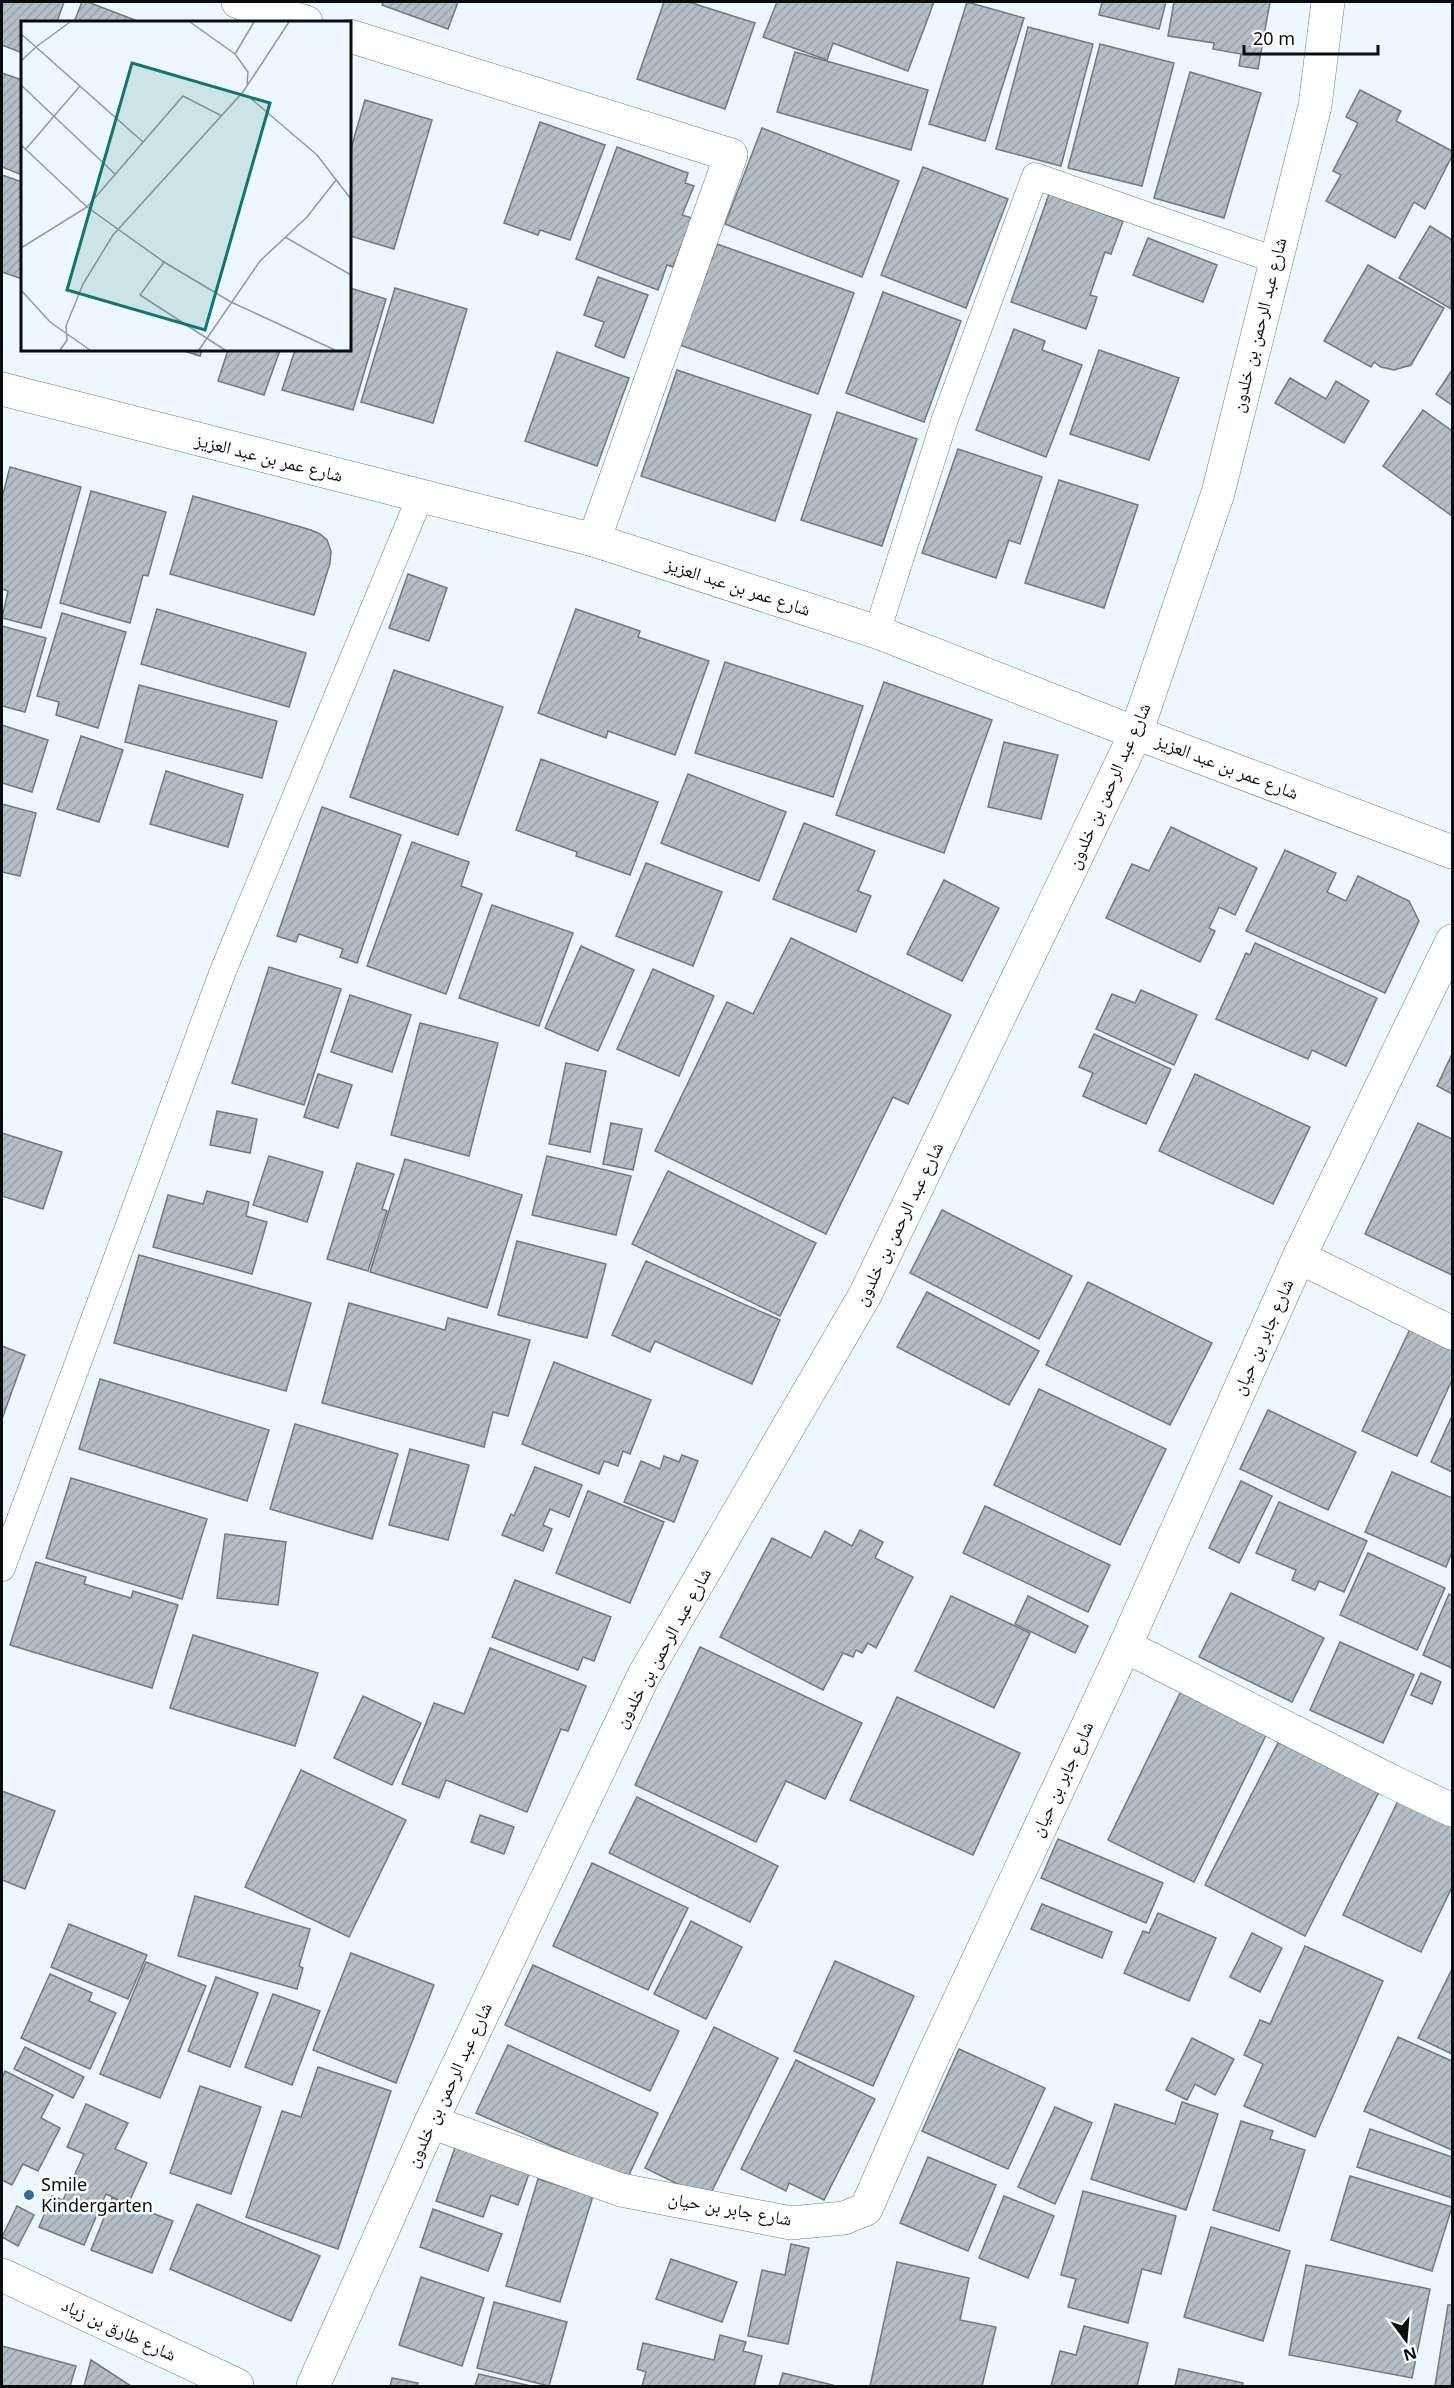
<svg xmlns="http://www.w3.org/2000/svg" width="1454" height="2388" viewBox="0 0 1454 2388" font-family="'Noto Sans','Noto Naskh Arabic',sans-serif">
<defs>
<pattern id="building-hatch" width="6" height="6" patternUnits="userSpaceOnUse" patternTransform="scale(1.5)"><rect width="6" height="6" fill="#b6bec5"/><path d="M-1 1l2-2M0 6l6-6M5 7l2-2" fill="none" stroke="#9ba2a8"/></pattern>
</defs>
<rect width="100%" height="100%" fill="#eef6fe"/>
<g fill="url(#building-hatch)" stroke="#72797f" stroke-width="1.5">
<path d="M2,2h62l-7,20h-35v31l-20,-8z"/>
<path d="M82,2h6l52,20h-66z"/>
<path d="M383,2h75l-10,27 -66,-24z"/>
<path d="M664,2h25l66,21 -30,86 -88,-30z"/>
<path d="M777,2h157l-26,69 -75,-28 -6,17 -64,-23z"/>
<path d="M967,2l57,16 -39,123 -56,-17z"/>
<path d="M1102,2h64l-7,27 -60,-14z"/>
<path d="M1174,2h96l-12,67 -19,-3 2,-12 -28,-5 1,-6 -46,-7z"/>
<path d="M1028,27l65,17 -32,122 -65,-17z"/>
<path d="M1100,44l74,19 -32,123 -74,-18z"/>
<path d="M795,52l133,38 -17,60 -134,-38z"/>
<path d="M1190,72l71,21 -37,125 -70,-20z"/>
<path d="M2,73l20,7v95l-20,-8z"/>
<path d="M1360,90l41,21 -5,10 56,30v5l-27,53 -11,-7 -19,36 -69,-37 15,-26 -8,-4 25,-48 -12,-6z"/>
<path d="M365,100l67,20 -38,129 -44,-13v-84z"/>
<path d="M540,122l65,23 -35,95 -30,-10 -2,5 -34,-12z"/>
<path d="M762,128l137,53 -37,96 -137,-53z"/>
<path d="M617,147l71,26 -3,10 9,3 -12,29 10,3 -19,49 -6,-2 -9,25 -82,-31z"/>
<path d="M923,167l85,32 -42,109 -85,-33z"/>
<path d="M2,175l20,7v97l-20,-7z"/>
<path d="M1049,194l74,27 -12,33 -6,-2 -15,43 7,2 -11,32 -75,-27z"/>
<path d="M1430,226l22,14 -1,69 -52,-31z"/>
<path d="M1148,238l69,27 -14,37 -70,-27z"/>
<path d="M717,244l137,49 -36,101 -138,-49z"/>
<path d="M1368,265l76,43 -33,57 -17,5 -13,-3 -7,-5 -3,5 -47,-26z"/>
<path d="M598,277l50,18 -24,63 -29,-12 9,-24 -20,-7z"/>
<path d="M350,288l36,11 -33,111 -71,-20 13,-40h55z"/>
<path d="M395,288l72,21 -34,114 -72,-21z"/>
<path d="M883,292l78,29 -37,101 -78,-29z"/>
<path d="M1014,329l31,12 -3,9 40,15 -36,92 -70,-27z"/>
<path d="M181,350h21l-2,6z"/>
<path d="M228,350h52l-16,45 -46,-14z"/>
<path d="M1099,350l80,28 -30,82 -79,-26z"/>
<path d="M557,352l72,26 -32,88 -72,-25z"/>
<path d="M677,370l134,45 -36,106 -134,-45z"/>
<path d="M1452,370v35l-16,-11z"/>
<path d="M1290,378l36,21 10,-18 33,20 -25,42 -69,-40z"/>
<path d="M1423,410l29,21v85l-69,-50z"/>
<path d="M837,412l80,27 -35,107 -81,-26z"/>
<path d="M958,449l84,28 -22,67 -11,-4 -13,38 -74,-25z"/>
<path d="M10,467l71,20 -40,141 -39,-10 6,-27 -6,-2v-91z"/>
<path d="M1059,480l79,25 -34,103 -79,-25z"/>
<path d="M91,491l75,21 -18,64 -5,-1 -13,48 -70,-20z"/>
<path d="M193,496l118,34 9,4 7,6 4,11 -1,12 -16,52 -144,-41z"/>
<path d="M408,574l39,14 -18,53 -40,-13z"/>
<path d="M157,609l149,44 -17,54 -148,-43z"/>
<path d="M576,609l64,22 -2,6 71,24 -34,94 -67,-24 -2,7 -68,-25z"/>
<path d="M62,613l64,19 -28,96 -42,-13 3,-13 -22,-6z"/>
<path d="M2,626l44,12 -21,74 -23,-6z"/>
<path d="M725,662l138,44 -30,91 -138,-44z"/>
<path d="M394,670l109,37 -45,128 -108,-38z"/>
<path d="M884,682l108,38 -48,133 -108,-38z"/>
<path d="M139,685l138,36 -15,57 -137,-36z"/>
<path d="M2,725l46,15 -16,52 -30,-9z"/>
<path d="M81,736l42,14 -24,72 -42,-13z"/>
<path d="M1004,742l54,13 -17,64 -53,-12z"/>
<path d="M541,759l117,43 -28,73 -54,-19 1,-4 -61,-22z"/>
<path d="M166,771l77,24 -15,52 -78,-23z"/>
<path d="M688,774l98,38 -27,69 -98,-38z"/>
<path d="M2,804l34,9 -16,63 -18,-4z"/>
<path d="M322,807l79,28 -44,128 -17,-6 3,-8 -44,-15 -3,8 -19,-6z"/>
<path d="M804,823l71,28 -17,40 13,5 -15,36 -83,-33z"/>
<path d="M1171,827l86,41 -22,47 -16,-8 -10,21 6,3 -15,31 -94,-44 26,-54 17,7z"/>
<path d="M412,842l57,20 -8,24 21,8 -36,100 -79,-28z"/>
<path d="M1285,850l51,23 -9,19 19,9 12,-25 51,25 10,20 -34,72 -139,-62z"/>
<path d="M646,863l76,29 -29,74 -77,-30z"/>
<path d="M944,880l55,28 -37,73 -55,-27z"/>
<path d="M492,905l81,28 -34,93 -80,-28z"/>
<path d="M791,938l160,77 -43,89 -15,-7 -67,137 -171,-83 72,-149 26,12z"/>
<path d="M1255,943l122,55 -31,68 -34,-16 -4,9 -92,-40 30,-66 4,2z"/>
<path d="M581,946l53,24 -36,81 -53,-23z"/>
<path d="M269,967l72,22 -37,116 -72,-22z"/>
<path d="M653,969l61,27 -35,80 -62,-27z"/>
<path d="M1141,990l56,25 -23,50 -78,-36 16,-35 23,9z"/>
<path d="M350,995l61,20 -19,57 -61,-20z"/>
<path d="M420,1023l78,20 -29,113 -78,-21z"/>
<path d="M1094,1034l77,35 -25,55 -63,-28 10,-23 -14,-6z"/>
<path d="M1452,1054v40l-15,-8z"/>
<path d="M566,1063l40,8 -16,81 -41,-8z"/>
<path d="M318,1074l34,11 -14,43 -34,-11z"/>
<path d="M1195,1074l115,53 -37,77 -114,-53z"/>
<path d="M217,1111l40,8 -7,34 -40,-8z"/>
<path d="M611,1123l31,6 -9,41 -30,-6z"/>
<path d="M1418,1123l34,16v136l-87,-41z"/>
<path d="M2,1133l60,19 -19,57 -41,-13z"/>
<path d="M269,1156l54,16 -16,50 -54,-17z"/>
<path d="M547,1156l84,20 -15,59 -84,-20z"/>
<path d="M405,1159l117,36 -35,113 -117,-36z"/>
<path d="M357,1163l37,11 -12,35 5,2 -19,60 -41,-12z"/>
<path d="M668,1171l148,72 -36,73 -148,-72z"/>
<path d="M207,1191l42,11 -3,14 21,6 -15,52 -99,-27 15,-52 35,9z"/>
<path d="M942,1210l130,66 -33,63 -129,-66z"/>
<path d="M517,1241l89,23 -19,74 -89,-23z"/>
<path d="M139,1255l172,48 -25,88 -172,-48z"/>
<path d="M646,1261l134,59 -28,64 -97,-43 -5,11 -38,-17z"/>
<path d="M1088,1282l124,61 -42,82 -124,-60z"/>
<path d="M927,1292l112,59 -30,54 -112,-58z"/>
<path d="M349,1303l96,27 3,-12 82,22 -22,76 -15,-4 -9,35 -162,-44z"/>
<path d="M1411,1327l41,19v34l-35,76 -55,-25z"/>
<path d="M2,1346l23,9 -23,64z"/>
<path d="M554,1362l97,38 -21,54 -7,-3 -5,15 -14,-5 -5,13 -77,-30z"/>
<path d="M100,1379l169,51 -22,71 -168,-52z"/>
<path d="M1039,1389l127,60 -46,96 -126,-60z"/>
<path d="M1268,1410l88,42 -28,58 -88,-41z"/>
<path d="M1452,1416v56l-21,-10z"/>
<path d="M295,1424l103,30 -26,85 -102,-30z"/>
<path d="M410,1449l59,16 -21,75 -59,-15z"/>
<path d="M682,1455l16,6 -24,61 -50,-20 17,-41 19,8 4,-13 15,6z"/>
<path d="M535,1467l47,18 -13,32 -19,-8 -7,16 9,4 -9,22 -41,-16 9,-21 3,2z"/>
<path d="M1392,1472l60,26v54l-6,15 -81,-35z"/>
<path d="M71,1478l136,41 -25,80 -136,-41z"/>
<path d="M1241,1481l31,15 -33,67 -30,-15z"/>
<path d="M588,1491l76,31 -34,81 -74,-30z"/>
<path d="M1279,1502l88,39 -23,51 -25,-11 -4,9 -23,-10 4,-10 -40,-17z"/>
<path d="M985,1506l125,59 -22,47 -125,-59z"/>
<path d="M860,1530l23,12 -8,16 38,19 -37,71 -8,-5 -6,10 -6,-3 -3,7 -10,-4 -20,37 -103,-53 52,-99 39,20 14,-27 27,15z"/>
<path d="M225,1534l61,8 -8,63 -61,-7z"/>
<path d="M1368,1553l77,35 -28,62 -77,-35z"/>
<path d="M36,1562l50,15 -2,7 47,14 2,-7 45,14 -26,83 -142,-43z"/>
<path d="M515,1580l96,37 -17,44 -11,-4 -5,13 -86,-33z"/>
<path d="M1231,1593l93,45 -32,64 -93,-45z"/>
<path d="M1449,1594l3,2v72l-29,-13z"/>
<path d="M951,1596l79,37 -36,75 -79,-37z"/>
<path d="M1028,1596l60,30 -13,27 -60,-29z"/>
<path d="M193,1635l125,38 -23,73 -125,-38z"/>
<path d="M1340,1642l74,33 -31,68 -73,-33z"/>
<path d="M700,1647l162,76 -37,76 -39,-18 -30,61 -121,-57z"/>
<path d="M490,1648l96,38 -18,45 -7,-2 -34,83 -81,-32 -7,18 -37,-14 32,-81 30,11z"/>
<path d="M1421,1673l20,9 -9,22 -21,-9z"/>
<path d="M1184,1685l86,42 -76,155 -86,-42z"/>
<path d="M363,1696l58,27 -29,62 -58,-27z"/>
<path d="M897,1697l123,56 -47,102 -123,-55z"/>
<path d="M1281,1737l100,51 -76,148 -100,-51z"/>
<path d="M301,1770l105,50 -57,117 -104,-50z"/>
<path d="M2,1791l53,20 -30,78 -23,-9z"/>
<path d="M637,1797l141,69 -28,56 -141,-69z"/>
<path d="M1398,1801l54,25v61l-31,65 -78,-37z"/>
<path d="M480,1815l34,12 -10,27 -33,-12z"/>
<path d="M1058,1839l105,44 -17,40 -105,-45z"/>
<path d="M592,1863l96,45 -40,82 -95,-44z"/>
<path d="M195,1896l115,33 -11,37 4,2 -6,21 -119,-33z"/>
<path d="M1042,1904l70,28 -10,26 -71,-29z"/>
<path d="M1158,1913l58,25 -27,63 -65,-28 19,-42 6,2z"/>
<path d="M691,1921l51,26 -36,72 -52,-25z"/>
<path d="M69,1924l78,31 -19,44 -77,-32z"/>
<path d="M1252,1933l30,15 -22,44 -30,-15z"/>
<path d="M1305,1946l78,35 -68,156 -71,-31 19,-42 -19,-9 16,-35 10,4z"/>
<path d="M351,1953l83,32 -38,98 -83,-33z"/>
<path d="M835,1961l79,35 -41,90 -79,-35z"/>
<path d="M146,1962l60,24 -46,112 -60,-24z"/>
<path d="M533,1965l146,66 -29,60 -145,-66z"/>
<path d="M1452,1969v85l-34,-16z"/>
<path d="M50,1974l42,19 -3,8 27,12 -26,56 -69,-31z"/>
<path d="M216,1977l42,16 -28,74 -42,-16z"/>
<path d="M273,1994l47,17 -28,74 -47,-18z"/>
<path d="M714,2027l64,31 -70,141 -63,-31z"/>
<path d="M1398,2037l54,24v89l-88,-39z"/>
<path d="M1192,2038l42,21 -19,36 -20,-11 -8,16 -21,-10z"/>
<path d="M508,2045l150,68 -31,66 -151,-66z"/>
<path d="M25,2047l59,30 -11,21 -59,-29z"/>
<path d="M959,2049l86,39 -37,81 -86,-38z"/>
<path d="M796,2060l79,39 -51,101 -35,-17 -3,8 -45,-22z"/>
<path d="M318,2067l73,24 -53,158 -92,-32 36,-106 19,6z"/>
<path d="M5,2071l48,24 -12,23 19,10 -22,43 -15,-7 -11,21 -10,-5v-102z"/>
<path d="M200,2086l61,21 -30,87 -61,-21z"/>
<path d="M1182,2102l36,12 -32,96 -95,-31 24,-75 60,20z"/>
<path d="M86,2104l42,19 -13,26 32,14 -19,41 -22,-10 -22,51 -45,-18 13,-31 11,4 21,-46 -17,-7z"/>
<path d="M1055,2107l37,16 -37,81 -37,-17z"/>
<path d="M1241,2121l32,10 -3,8 35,11 -26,81 -66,-21z"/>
<path d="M1370,2129l82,28v41l-95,-31z"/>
<path d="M456,2145l74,26 -12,34 -27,-10 -8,22 -47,-16z"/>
<path d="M928,2157l68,28 -28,66 -68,-28z"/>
<path d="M1350,2176l102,31 -20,64 -101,-31z"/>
<path d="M538,2179l55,17 -33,106 -54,-16z"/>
<path d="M1083,2191l93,25 -15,58 -19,-5 -14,54 -60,-16 8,-28 -15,-4z"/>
<path d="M1004,2196l50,20 -26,62 -49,-20z"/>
<path d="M112,2198l61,23 -21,52 -61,-23z"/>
<path d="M197,2204l123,52 -29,65 -121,-52z"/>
<path d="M17,2206l17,9 -16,31 -16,-9z"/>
<path d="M433,2209l69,25 -14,37 -68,-24z"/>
<path d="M1211,2227l79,24 -27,90 -79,-24z"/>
<path d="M791,2244l18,4 -21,96 -40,-8 14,-66 23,5z"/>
<path d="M671,2259l66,23 -15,40 -66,-23z"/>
<path d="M897,2262l72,16 -9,42 36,7 -14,59h-112z"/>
<path d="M1306,2265l124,24 -18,89 -123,-23z"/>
<path d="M421,2277l63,21 -22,68 -63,-21z"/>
<path d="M494,2302l73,20 -18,64 -72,-18z"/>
<path d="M1448,2305h4v81h-17z"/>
<path d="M1084,2326l64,17 -11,43h-86l9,-35 16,4z"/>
<path d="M720,2335l26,7 -3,9 19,5 -8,30h-112l4,-14 -9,-3 6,-26 71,17z"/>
<path d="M2,2346l74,20 -6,20h-68z"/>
<path d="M91,2360l40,26h-47z"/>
<path d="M1179,2369l64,14 -1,3h-67z"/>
<path d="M783,2373l50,12v1h-54z"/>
<path d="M479,2374l52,12h-56z"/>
<path d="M392,2378l26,5 -1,3h-27z"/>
</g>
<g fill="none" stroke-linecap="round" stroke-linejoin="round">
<g stroke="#747b82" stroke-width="27">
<g id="service">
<path d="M877,632l68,-213 90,-243 240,84"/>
<path d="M2,1568l221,-597 197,-474"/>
</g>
</g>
<g stroke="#747b82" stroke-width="34">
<g id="minor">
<path d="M238,2l68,20"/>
<path d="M350,36l381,119 -137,385"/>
<path d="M2,389l592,151 283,92 259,101 316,119"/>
<path d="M1299,1257l153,76"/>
<path d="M1125,1646l266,135 61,29"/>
<path d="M431,2122l190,68 170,33 53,-5 22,-9 64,-146 195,-417 174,-389 153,-316"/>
<path d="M313,2386l118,-264 213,-447 221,-380 271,-562 82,-240 97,-387 13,-104"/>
</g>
</g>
<g stroke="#747b82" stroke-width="34">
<path id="secondary" d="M2,2275l235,110"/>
</g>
<use href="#service" stroke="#fff" stroke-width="26"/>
<use href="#minor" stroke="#fff" stroke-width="33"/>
<use href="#secondary" stroke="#fff" stroke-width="33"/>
</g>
<circle fill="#2d6fa5" stroke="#fff" stroke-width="2" cx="29" cy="2195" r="6"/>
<g text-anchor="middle" stroke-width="5" stroke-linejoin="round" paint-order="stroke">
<g font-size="18" fill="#0a0d0f" stroke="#fff">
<text transform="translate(1259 325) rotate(-76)" y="6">شارع عبد الرحمن بن خلدون</text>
<text transform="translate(269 458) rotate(14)" y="6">شارع عمر بن عبد العزيز</text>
<text transform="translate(738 587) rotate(18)" y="6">شارع عمر بن عبد العزيز</text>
<text transform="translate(1227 767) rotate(21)" y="6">شارع عمر بن عبد العزيز</text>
<text transform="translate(1109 786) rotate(-66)" y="6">شارع عبد الرحمن بن خلدون</text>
<text transform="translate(899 1224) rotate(-64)" y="6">شارع عبد الرحمن بن خلدون</text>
<text transform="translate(1263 1337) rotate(-66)" y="6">شارع جابر بن حيان</text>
<text transform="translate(663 1648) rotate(-61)" y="6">شارع عبد الرحمن بن خلدون</text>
<text transform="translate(1062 1779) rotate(-65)" y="6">شارع جابر بن حيان</text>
<text transform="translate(449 2085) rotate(-65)" y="6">شارع عبد الرحمن بن خلدون</text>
<text transform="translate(730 2209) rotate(10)" y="6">شارع جابر بن حيان</text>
<text transform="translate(119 2330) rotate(25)" y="6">شارع طارق بن زياد</text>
</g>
<g font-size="18" fill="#0a0d0f" stroke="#fff" text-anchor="start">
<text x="41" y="2191">Smile<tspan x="41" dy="21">Kindergarten</tspan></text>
</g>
</g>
<g transform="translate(21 21)">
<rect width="330" height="330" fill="#eef6fe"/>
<path fill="none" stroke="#93999e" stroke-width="1.5" d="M49,1l-34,25 107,95M169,1l45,32 13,18 -1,12M0,13l15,13 -15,14M214,33l19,-32M0,64l95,90M227,75l69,59 34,44M0,124l66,62 77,55 67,40 104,48M4,129l55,-64M264,216l66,38M0,227l66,-41 96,-111 39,20M143,241l-24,33 85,55M0,269l29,32 40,28M39,329l7,-10 -1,-14 17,-42 30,-49 130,-143 46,-70M178,329l61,-89 47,-44 29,-37"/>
<path fill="#0f766e" fill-opacity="0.15" stroke="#0f766e" stroke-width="3" d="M111,42l138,40 -65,227 -138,-40z"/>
<rect width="330" height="330" fill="none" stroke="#0a0d0f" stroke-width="3"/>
</g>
<rect width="1454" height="2388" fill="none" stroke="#0a0d0f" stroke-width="6"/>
<g transform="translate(1406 2340) rotate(164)" stroke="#ffffff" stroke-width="4.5" paint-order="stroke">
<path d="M0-4.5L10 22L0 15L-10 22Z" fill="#0a0d0f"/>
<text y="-9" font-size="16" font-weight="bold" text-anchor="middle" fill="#0a0d0f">N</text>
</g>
<path d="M1244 45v9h134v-9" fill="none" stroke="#0a0d0f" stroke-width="3"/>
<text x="1253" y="45" font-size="18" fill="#0a0d0f" stroke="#ffffff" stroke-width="4.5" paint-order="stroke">20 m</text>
</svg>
